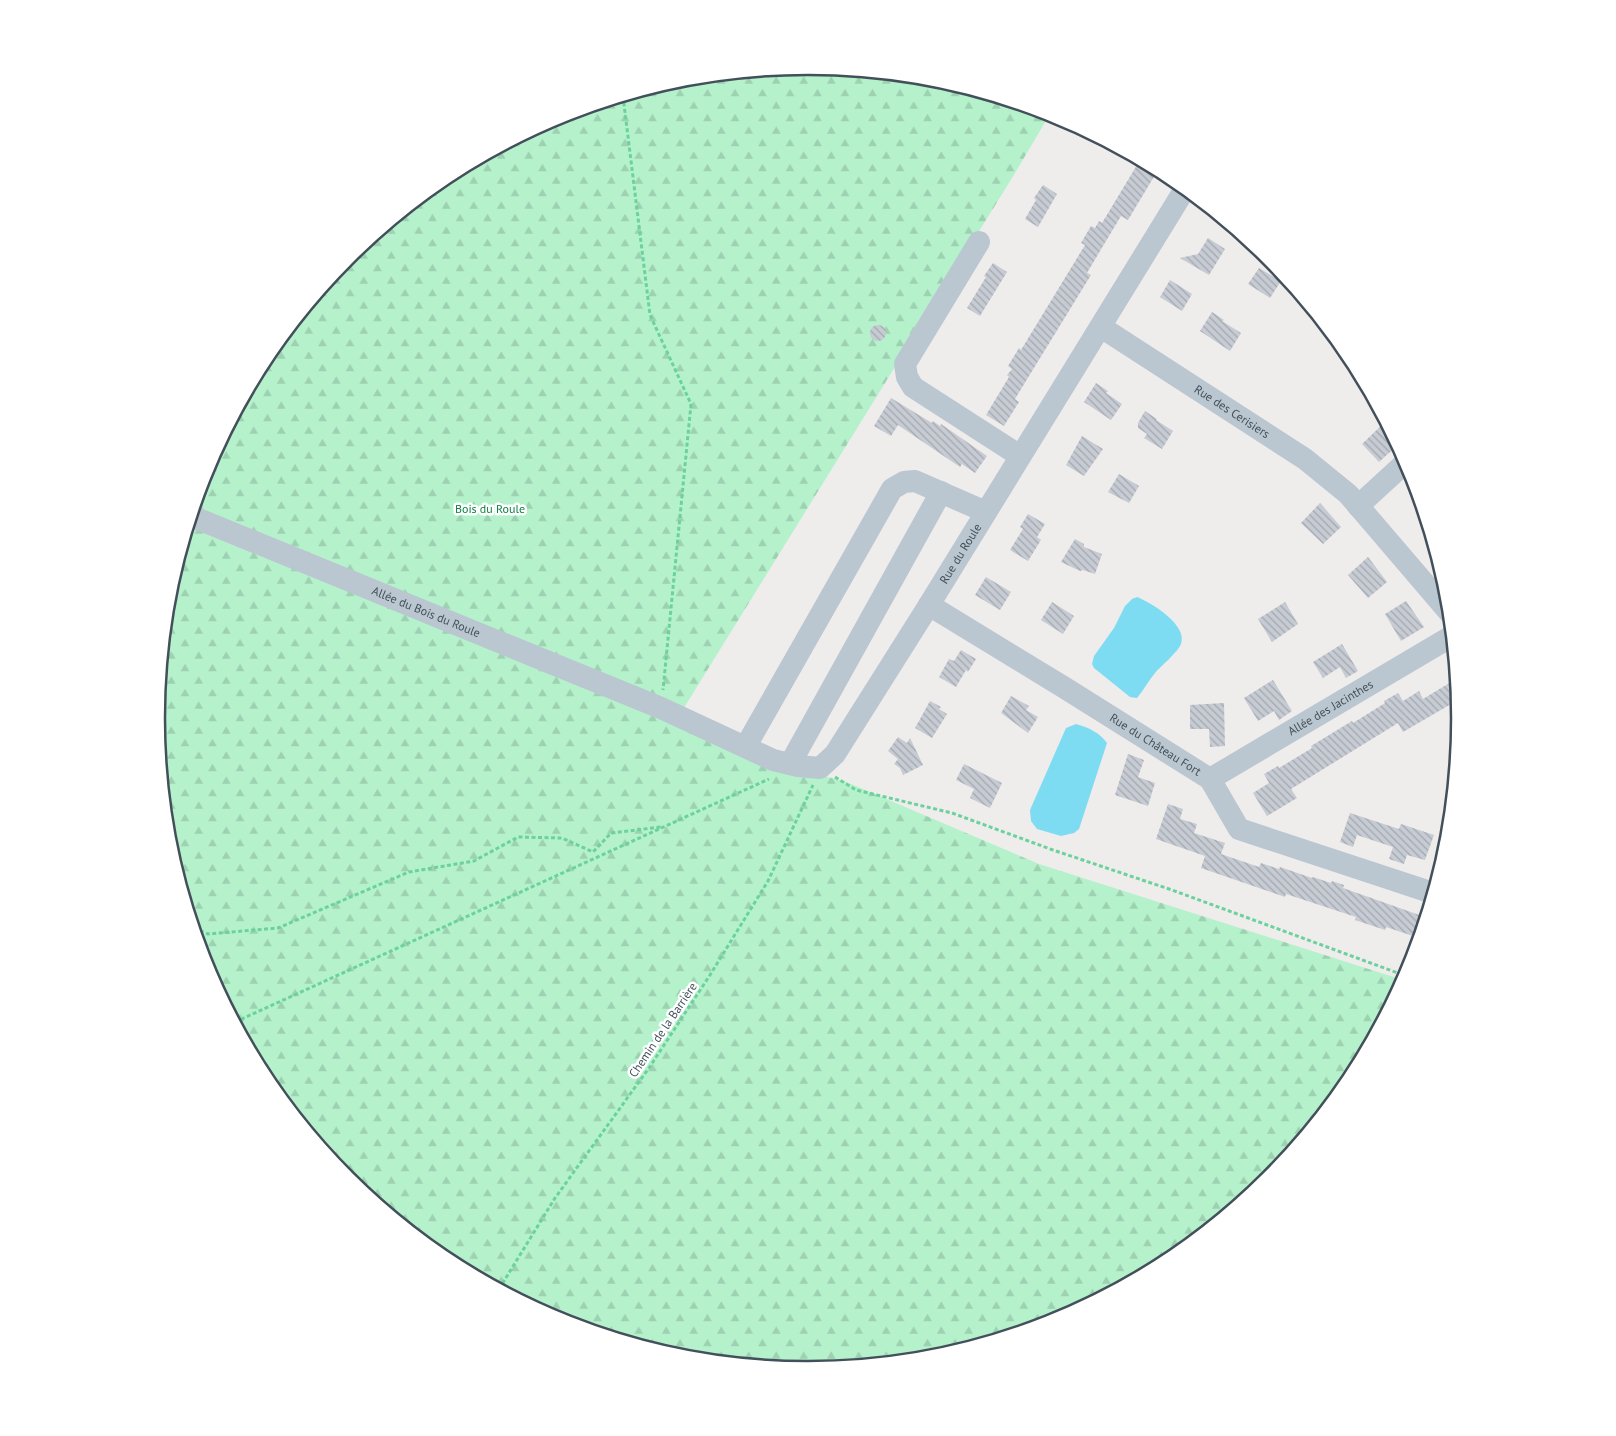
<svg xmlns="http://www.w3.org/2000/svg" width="1616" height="1436" viewBox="0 0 1616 1436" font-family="'PT Sans',sans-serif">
<defs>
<pattern id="forest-firs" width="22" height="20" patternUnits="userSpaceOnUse" patternTransform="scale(1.25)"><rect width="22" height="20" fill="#b5f2cc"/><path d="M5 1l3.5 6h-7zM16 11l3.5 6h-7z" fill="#9dd1b1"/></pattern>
<pattern id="building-back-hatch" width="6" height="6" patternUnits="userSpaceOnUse" patternTransform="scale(1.25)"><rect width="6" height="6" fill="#c7cbd3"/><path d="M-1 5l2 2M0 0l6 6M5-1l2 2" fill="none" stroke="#a3a7ae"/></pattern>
</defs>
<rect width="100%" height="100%" fill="#efecec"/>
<path fill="url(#forest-firs)" d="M808,66l127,13 115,35 -38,64 -335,541 86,42 81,20 195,83 364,116 -53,100 -81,99 -99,81 -113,60 -122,37 -127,13 -127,-13 -123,-37 -112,-60 -99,-81 -81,-99 -60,-113 -37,-122 -13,-127 13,-127 37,-123 60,-112 81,-99 99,-81 113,-60 122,-37z"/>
<g fill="#7edcf2">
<path d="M1137,597c15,6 51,28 44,47 -3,8 -20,22 -26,29 -7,8 -11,17 -18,25l-7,-1 -36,-29 -2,-4 2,-8 20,-28 11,-22 7,-7z"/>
<path d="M1076,724c13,4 23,8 31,19l-28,86 -5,4 -13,3 -24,-7 -6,-8 -1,-11 36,-82z"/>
</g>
<g fill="url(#building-back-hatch)">
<path d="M1140,160l18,10 -30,50 -7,-4 -18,30 -16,27 4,2 -76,124 4,3 -15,24 -18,-11 23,-38 -2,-2 5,-6 -4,-3 11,-18 2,2 64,-105 -4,-2 10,-17 4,2 4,-7 3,2z"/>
<path d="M1043,185l14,9 -19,33 -13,-8 11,-19 -2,-2z"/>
<path d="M1208,238l17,11 -16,26 -29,-17 18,-4z"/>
<path d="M993,263l14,9 -27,44 -13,-8 19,-31 -2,-1z"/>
<path d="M1259,268l22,13 -11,17 -22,-14z"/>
<path d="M1170,280l22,14 -10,17 -22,-14z"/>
<path d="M1212,312l12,8 -2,1 19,12 -11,18 -30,-20z"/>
<circle cx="878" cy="333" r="8"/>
<path d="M1096,383l12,8 -2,2 16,11 -11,16 -27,-18z"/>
<path d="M891,398l41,25 1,-2 7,5 1,-2 46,32 -12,17 -13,-9 -2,3 -62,-42 -7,11 -17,-10z"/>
<path d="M1145,411l12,8 -1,1 17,11 -11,18 -18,-11 3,-4 -9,-6v-5z"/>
<path d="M1385,422l13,23 -19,17 -17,-18z"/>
<path d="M1082,436l21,13 -19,27 -18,-11z"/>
<path d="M1119,474l20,12 -10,17 -21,-11z"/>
<path d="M1320,503l21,24 -18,17 -22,-21z"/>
<path d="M1028,514l17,10 -8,13 4,3 -13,21 -18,-11 13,-21 -3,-2z"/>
<path d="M1075,539l9,5v3l18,7 -7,20 -12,-4 -3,1 -19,-9z"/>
<path d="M1368,557l19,25 -19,16 -20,-23z"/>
<path d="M986,577l25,15 -11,18 -25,-15z"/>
<path d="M1406,601l18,26 -23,14 -16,-27z"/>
<path d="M1052,602l22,14 -11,18 -22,-14z"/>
<path d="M1285,602l13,22 -26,18 -14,-23z"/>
<path d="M1342,644l16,27 -12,7 -6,-11 -17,11 -10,-16z"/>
<path d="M961,650l15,9 -8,13 -2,-2 -10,17 -17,-10 10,-18 5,2z"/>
<path d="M1456,679l2,21 -55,32 -5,-9 -107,66 6,9 -30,18 -14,-23 16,-10 -5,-9 14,-8 1,2 33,-20 -1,-2 41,-25 1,2 32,-20 -1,-2 14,-8 5,8 16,-10 4,8z"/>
<path d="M1273,680l19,31 -13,9 -5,-9 -16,10 -14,-23z"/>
<path d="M1011,696l18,10 -3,4 12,7 -10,16 -27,-20z"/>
<path d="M930,701l11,6 -2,2 8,5 -15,24 -17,-10z"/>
<path d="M1224,703l1,43 -15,1 -1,-18h-19v-24z"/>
<path d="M898,737l9,6 3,-5 13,27 -20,10 -3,-7 -6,-4 4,-5 -10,-8z"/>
<path d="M1128,754l16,6 -6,17 17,6 -7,23 -33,-11z"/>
<path d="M964,764l38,19 -12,25 -20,-10 4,-9 -18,-9z"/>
<path d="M1168,804l15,5 -3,10 17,5 -3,9 31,10 -4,11 38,13 2,-4 18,6 1,-2 32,11 1,-1 18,6 1,-2 12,4 -1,3 82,29 -6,21 -33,-11 -1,3 -30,-10 1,-3 -70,-23 -1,3 -84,-29 4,-12 -49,-17z"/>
<path d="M1350,813l49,16 2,-5 33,11 -9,25 -18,-5 -3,9 -15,-5 4,-12 -36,-12 -4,12 -13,-5z"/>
</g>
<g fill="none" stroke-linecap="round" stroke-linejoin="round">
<g stroke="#6bd29e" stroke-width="3" stroke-dasharray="4 2.5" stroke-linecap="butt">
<path d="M623,96l27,219 41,89 -28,286"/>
<path d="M835,777l21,13 96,23 101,37 119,40 234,86"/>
<path d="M194,928l14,6 70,-6 131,-56 65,-11 44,-24 44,1 31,14 18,-19 50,-6"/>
<path d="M235,1022l534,-243"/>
<path d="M499,1289l56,-91 94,-130 61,-93 58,-94 45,-96"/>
</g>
<g stroke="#bbc7d0" stroke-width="22">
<path d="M979,242l-74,122 2,13 6,10 107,69"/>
<path id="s1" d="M1101,327l204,132 43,35 101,118"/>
<path d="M1358,506l48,-44"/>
<path id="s2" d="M191,516l470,192 112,52 25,6 22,2 15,-14 94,-149 256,-416"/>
<path id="s3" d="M929,605l136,83 145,91 29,50 194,64"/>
<path d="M746,746l146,-257 12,-7 11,-1 71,31"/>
<path d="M790,764l151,-272"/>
<path id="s4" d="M1210,779l242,-143"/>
</g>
</g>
<g text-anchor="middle" stroke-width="5" stroke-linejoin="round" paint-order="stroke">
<g font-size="12" fill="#43505b" stroke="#fff">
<text dy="4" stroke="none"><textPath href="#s1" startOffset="156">Rue des Cerisiers</textPath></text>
<text dy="4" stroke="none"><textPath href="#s2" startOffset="936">Rue du Roule</textPath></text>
<text dy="4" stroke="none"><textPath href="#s2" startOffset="254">Allée du Bois du Roule</textPath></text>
<text dy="4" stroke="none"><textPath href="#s4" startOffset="140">Allée des Jacinthes</textPath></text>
<text dy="4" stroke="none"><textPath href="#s3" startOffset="266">Rue du Château Fort</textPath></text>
<text transform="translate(663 1030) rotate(-56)" y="4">Chemin de la Barrière</text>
</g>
<g font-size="12" fill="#0f8146" stroke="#fff">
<text x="490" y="513">Bois du Roule</text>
</g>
</g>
<path d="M0 0H1616V1436H0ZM165 718a643 643 0 1 1 1286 0a643 643 0 1 1-1286 0Z" fill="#fff" fill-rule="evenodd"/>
<path fill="none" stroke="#43505b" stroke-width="2.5" d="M165 718a643 643 0 1 1 1286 0a643 643 0 1 1-1286 0Z"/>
</svg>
